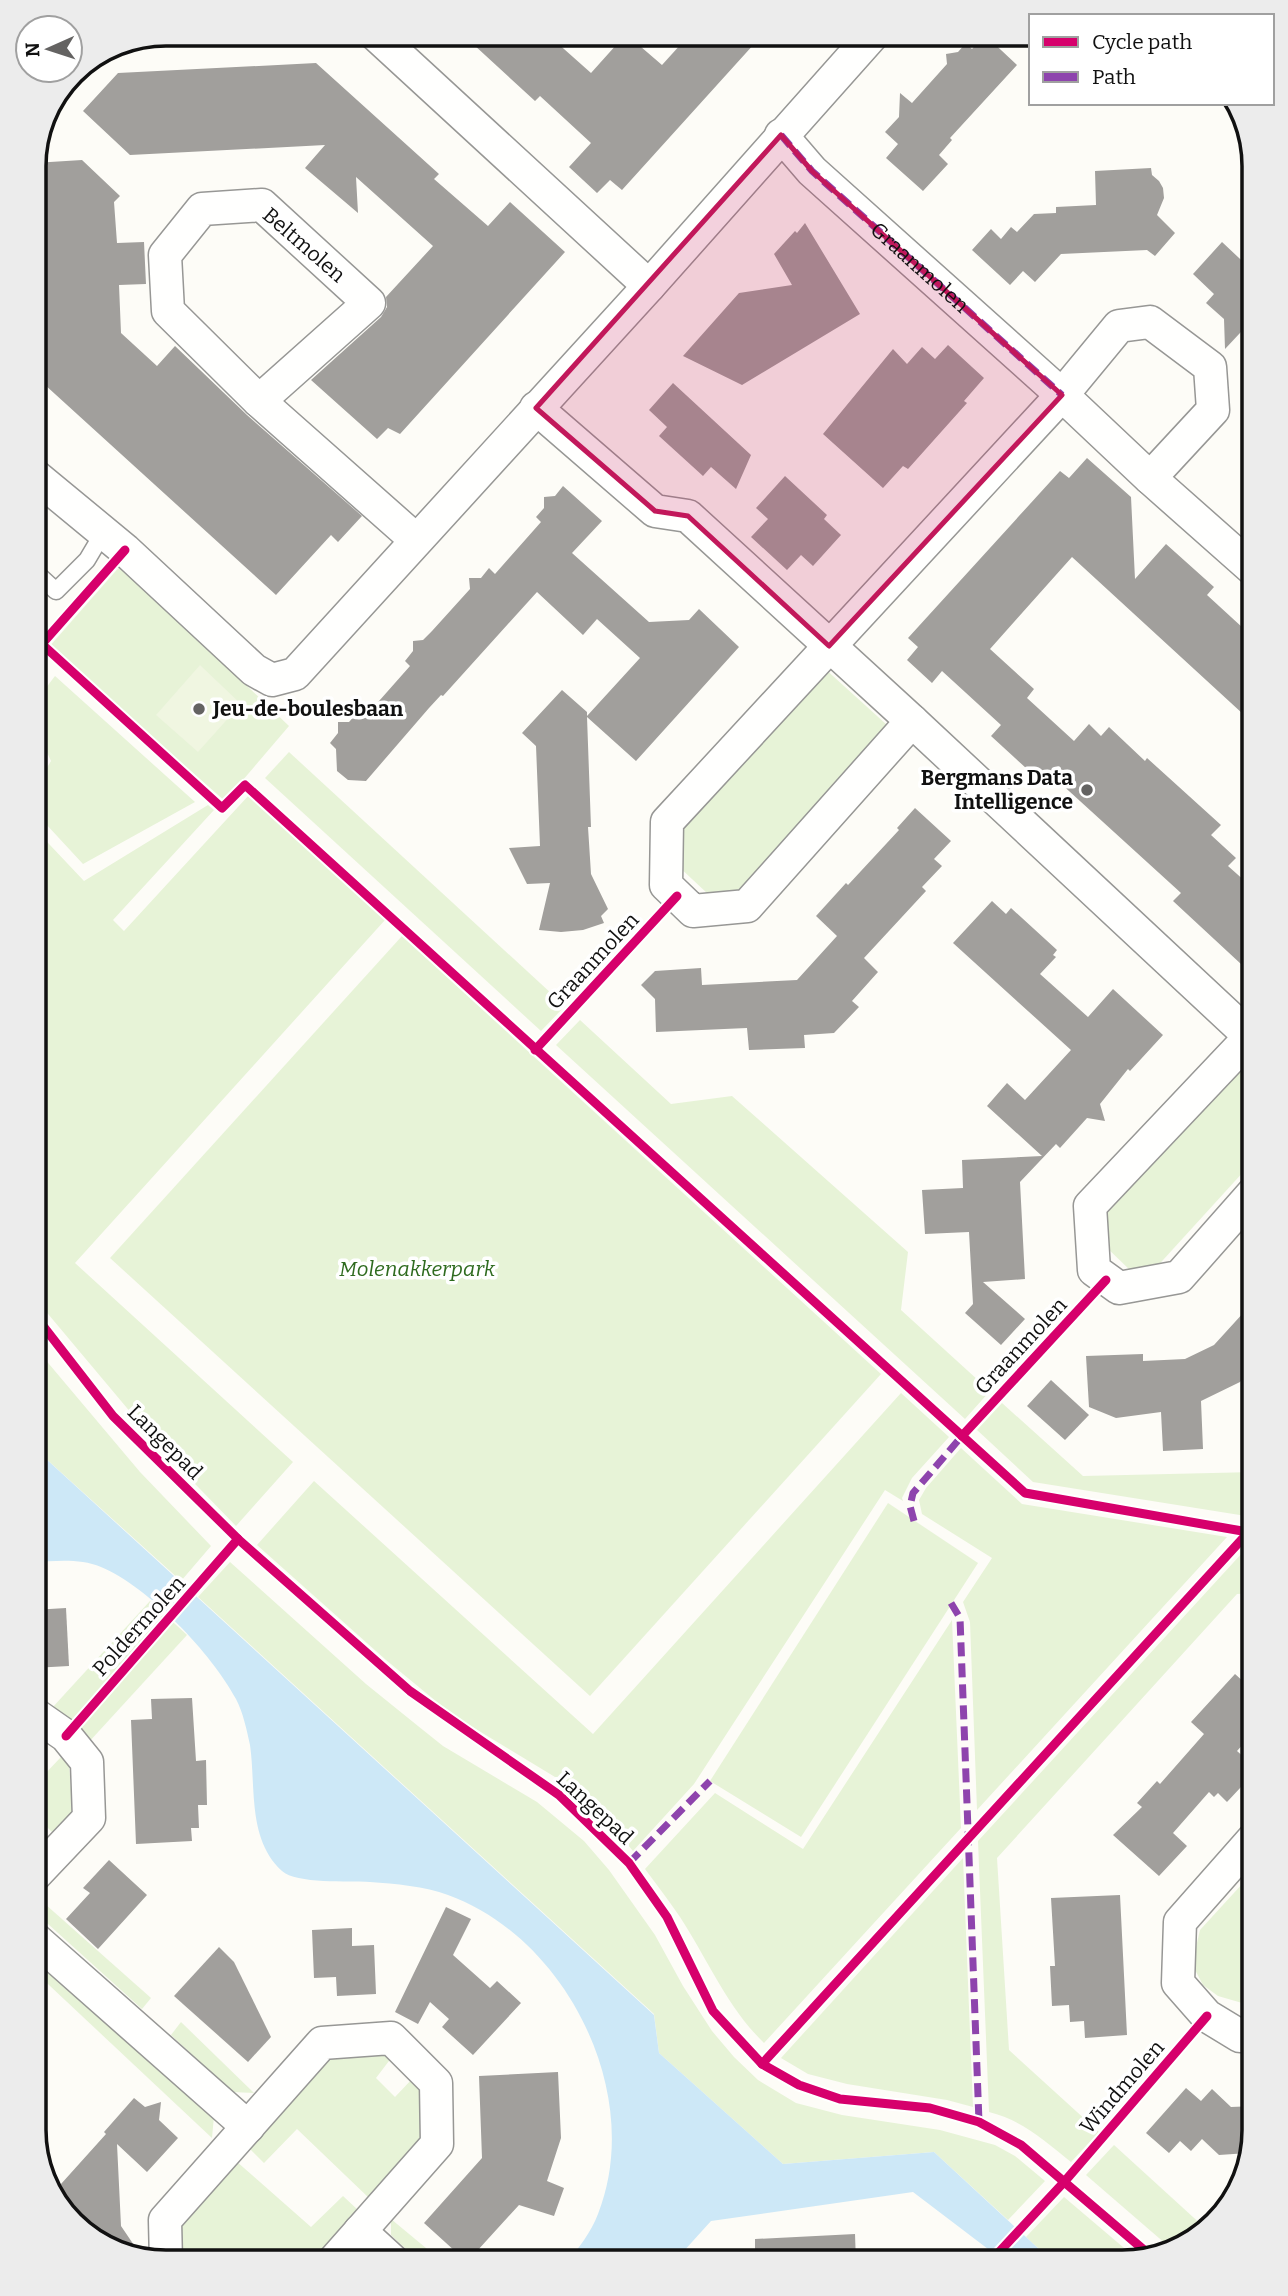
<svg xmlns="http://www.w3.org/2000/svg" width="1288" height="2296" viewBox="0 0 1288 2296" font-family="Bitter,serif">
<rect width="100%" height="100%" fill="#fdfcf7"/>
<g fill="#e7f3d7">
<path d="M121,565l168,161 -64,75 -176,-154z"/>
<path d="M823,667l64,58 -147,165 -32,4 -31,-29v-34z"/>
<path d="M55,676l140,126 -112,62 -50,-54v-19l18,-30 -18,-39v-17z"/>
<path d="M289,752l276,254 -24,25 -276,-253z"/>
<path d="M249,795l136,125 -310,343 218,199 -57,64 -73,-75 -130,-155v-469l51,54 124,-76 6,5 -101,110 11,11z"/>
<path d="M402,936l479,438 -291,322 -480,-438z"/>
<path d="M580,1020l91,84 61,-8 176,156 -7,58 89,81 -25,28 -409,-374z"/>
<path d="M1248,1059l7,7v93l-102,112 -19,3 -33,-32 1,-23z"/>
<path d="M33,1345l107,127 71,74 -30,35 -148,-134z"/>
<path d="M901,1393l48,44 -37,41 -10,20 1,3 -18,-11 -191,294 -61,67 -26,-31 -25,-22 -27,-21 -94,-57 -24,-18 -51,-42 -129,-115 57,-64 279,253z"/>
<path d="M1002,1403l81,73 172,-4v35l-9,9 -213,-34 -56,-52z"/>
<path d="M961,1448l61,56 205,33 -250,273 -7,-188 -7,-20 29,-44 -70,-44 -3,-14 7,-12z"/>
<path d="M888,1503l90,60 -177,274 -91,-56z"/>
<path d="M1255,1539v54l-18,1 -240,264 12,192 90,82 -28,30c-26,-21 -49,-42 -82,-50l-11,-271z"/>
<path d="M230,1562l136,122 52,42 25,20 94,56 47,39 25,29 46,65 28,51 29,45 22,26 24,23 38,23 46,12 98,15 55,15 20,11 30,25 -37,39 -74,-68 -151,12 -124,-111 -5,-39 -456,-417z"/>
<path d="M150,1601l37,34 -99,108 -36,-35z"/>
<path d="M952,1620l9,208 -197,215c-37,-36 -56,-83 -84,-126 -11,-16 -23,-32 -35,-48l70,-76 88,56z"/>
<path d="M61,1757l8,7 4,49 -19,21 -14,-14c6,-26 -7,-32 -7,-54l11,9z"/>
<path d="M963,1858l10,249 -26,-7 -100,-16 -39,-10 -27,-16z"/>
<path d="M1255,1870v133l-6,2 -31,-9 -15,-11 -11,-21 8,-34z"/>
<path d="M45,1904l106,94 -9,11 -105,-95z"/>
<path d="M33,1951l181,165 -2,22 -179,-168z"/>
<path d="M181,2022l73,71 -22,-1 -61,-57z"/>
<path d="M384,2050l8,7 -16,21 19,19 18,-19 10,8 3,51 -57,61 -72,-69 -33,34 -17,-17 85,-93z"/>
<path d="M1114,2145l91,83 -24,21 -7,2 -88,-76z"/>
<path d="M236,2161l75,66 32,-31 15,14 -47,53h-100l-4,-4 -4,3h-24v-39z"/>
<path d="M1064,2197l73,62 -14,4h-69l-28,-26z"/>
<path d="M391,2219l53,44h-23l-30,-28z"/>
</g>
<path fill="#f0f6e1" d="M200,665l41,39 -43,48 -42,-37z"/>
<path fill="#cde8f7" d="M33,1447l621,568 5,38 124,111 151,-12 120,111h-53l-13,-14 -75,-57 -202,29 -38,42h-107c13,-15 25,-31 32,-49 47,-119 -31,-276 -150,-319 -23,-9 -53,-11 -78,-13 -21,-1 -74,2 -88,-11 -35,-32 -26,-85 -32,-126 -3,-14 -7,-33 -14,-46 -24,-45 -87,-112 -135,-132 -21,-9 -45,-6 -68,-5z"/>
<g fill="#a19f9c">
<path d="M461,33h85l45,40 35,-39 36,31 29,-32h73l-142,157 -12,-10 -13,13 -28,-26 22,-24 -51,-47 -5,5z"/>
<path d="M985,35l32,30 -67,73 2,2 -13,15 9,9 -25,27 -37,-33 12,-14 -13,-12 14,-15 1,-24 12,10 35,-39 -1,-10 12,-2 8,-9 6,6z"/>
<path d="M316,63l123,111 -5,5 54,47 22,-24 55,50 -165,182 -12,-6 -11,11 -66,-59 70,-63 6,-10 -1,-10 47,-51 -77,-69 2,36 -53,-45 20,-23 -195,10 -47,-44 35,-38z"/>
<path d="M82,160l38,36 -6,6 3,41 27,-1 2,42 -27,1 2,48 36,33 18,-20 72,69 115,101 -24,26 -7,-7 -55,60 -243,-221 1,-211z"/>
<path d="M1151,168l1,7 7,6 4,7 1,10 -7,17 18,18 -20,23 -8,-6 -86,4 -26,28 -12,-11 -13,14 -38,-35 19,-21 10,10 10,-12 6,5 17,-18 22,-1v-6l40,-2 -1,-34z"/>
<path d="M805,223l55,91 -118,71 -59,-29 56,-63 53,-8 -18,-31 21,-23 2,2z"/>
<path d="M1222,242l33,31v44l-30,32 -1,-30 -18,-16 8,-9 -21,-20z"/>
<path d="M948,345l36,33 -20,23 3,2 -59,66 -5,-3 -20,22 -60,-54 70,-85 14,15 15,-17 13,12z"/>
<path d="M673,383l78,72 -15,34 -25,-22 -8,9 -44,-40 8,-9 -18,-17z"/>
<path d="M1087,458l44,39 4,82 31,-35 48,43 -7,8 48,44v86l-183,-168 -82,92 44,40 -7,9 47,43 15,-17 12,12 8,-9 36,34 2,-3 74,67 -10,10 25,23 -8,8 27,24v87l-82,-76 8,-8 -134,-122 -8,9 -48,-44 10,-11 -59,-54 -10,12 -25,-23 11,-13 -10,-9 152,-167 9,7z"/>
<path d="M785,476l42,39 -3,4 17,16 -28,31 -12,-11 -14,15 -36,-33 17,-18 -12,-11z"/>
<path d="M563,486l39,35 -30,32 77,69 40,-2 10,-11 40,38 -103,114 -49,-44 4,110h-3l3,47 17,35 -7,7 3,7 -21,7 -22,2 -22,-2 11,-47 -23,1 -18,-36 31,-2 -4,-100 -14,-13 40,-43 25,22v4l53,-58 -43,-39 -14,16 -46,-43 -94,104 -2,-1 -12,13 -63,73 -18,-1 -11,-9 -1,-22 -6,-6 8,-10v-11h11l9,-10 6,6 46,-52 -5,-5 8,-10v-10l10,-1 9,-9 38,-42 -1,-11h12l8,-10 6,6 46,-52 -5,-5 8,-9v-11l11,-1z"/>
<path d="M915,808l36,33 -17,18 8,7 -20,21 4,4 -62,67 14,14 -26,29 7,6 -25,26 -30,2 1,13 -56,2 -2,-22 -91,4 -1,-33 -14,-14 14,-14 46,-3 1,17 95,-5 40,-44 -21,-20 30,-33 2,2 51,-55 -2,-2z"/>
<path d="M992,901l14,13 5,-6 46,42 -4,5 3,2 -16,17 48,43 25,-28 50,46 -33,36 -2,-2 -28,35 5,17 -18,-3 -27,30 -4,-4 -36,38 5,97 -42,3 42,37 -24,26 -36,-32 8,-9 -4,-72 -44,2 -3,-44 41,-2 -1,-28 80,-4 -55,-50 20,-23 18,17 46,-50 -118,-107z"/>
<path d="M1255,1300v66l-15,16 -39,19 2,48 -40,2 -2,-39 -45,6 -27,-11 -3,-51 57,-2v7l42,-2 29,-14z"/>
<path d="M1051,1380l38,35 -24,25 -38,-34z"/>
<path d="M66,1608l3,58 -36,2v-58z"/>
<path d="M1235,1674l20,18v39l-18,20 18,16v5l-28,30 -9,-9 -4,4 -5,-5 -36,41 14,13 -28,30 -46,-41 29,-28 -5,-4 20,-22 3,3 44,-50 -13,-12z"/>
<path d="M192,1698l4,63 10,-1 1,45h-9l1,23h-8l1,13 -56,3 -5,-124 21,-1 -1,-20z"/>
<path d="M109,1860l38,35 -49,54 -32,-30 24,-26 -7,-5z"/>
<path d="M1120,1895l7,140 -42,3 -1,-17 -14,1 -1,-17 -17,1 -2,-40h5l-4,-68z"/>
<path d="M446,1907l25,12 -18,36 37,33 7,-7 24,22 -48,52 -31,-28 7,-8 -19,-17 -12,22 -23,-12z"/>
<path d="M352,1928v18l22,-1 2,49 -39,2 -1,-19 -22,1 -2,-48z"/>
<path d="M219,1947l15,15 37,75 -23,25 -74,-66z"/>
<path d="M558,2072l3,66 -14,43 17,7 -10,28 -35,-11 -52,57 -43,-39 58,-65 -3,-82z"/>
<path d="M1186,2088l15,13 11,-12 19,18 24,-1v25l-7,22 -29,2 -17,-16 -11,12 -11,-10 -11,12 -23,-20z"/>
<path d="M134,2098l11,9 16,-5 -2,18 19,18 -31,34 -30,-28 4,82 21,31 -50,-16 -40,-47 54,-60 -2,-2z"/>
<path d="M855,2234l1,29h-101v-24z"/>
</g>
<g fill="none" stroke-linecap="round" stroke-linejoin="round">
<g stroke="#979795" stroke-width="19">
<path id="lane" d="M33,570l23,21 31,-31 16,-27"/>
</g>
<g stroke="#979795" stroke-width="35">
<g id="street">
<path d="M374,33l275,253"/>
<path d="M781,135l31,36 250,224 57,-69 31,-4 60,45 3,43 -63,68"/>
<path d="M262,205l107,98 -110,98 -91,-90 -3,-56 37,-46z"/>
<path d="M259,401l157,139"/>
<path d="M536,408l119,103 33,5 224,205 343,320"/>
<path d="M33,474l92,76 129,120 18,10 23,-6 354,-388 225,-253"/>
<path d="M912,721l-165,185 -54,5 -27,-26 1,-63 395,-427 88,83 105,93"/>
<path d="M1250,1037l-160,169 4,64 25,18 60,-11 76,-86"/>
<path d="M33,1877l56,-59 -2,-56 -21,-26 -33,-23"/>
<path d="M33,1937l215,190"/>
<path d="M1255,2035l-15,1 -33,-20 -29,-33 2,-61 75,-85"/>
<path d="M360,2231l35,32"/>
<path d="M166,2262l-1,-42 157,-177 69,-5 45,45 1,61 -105,119"/>
</g>
</g>
<use href="#lane" stroke="#fffffe" stroke-width="16"/>
<use href="#street" stroke="#fffffe" stroke-width="32"/>
<g stroke="#8e44ad" stroke-width="7" stroke-dasharray="14 7" stroke-linecap="butt">
<path id="s1" d="M781,135l31,36 250,224"/>
<path d="M914,1521l-4,-15 3,-13 49,-57"/>
<path d="M951,1603l9,15 19,504"/>
<path d="M629,1863l81,-82"/>
</g>
<g stroke="#fff" stroke-width="13">
<g id="cycleway">
<path d="M33,636l189,172 23,-23 780,708 223,39"/>
<path d="M33,654l92,-104"/>
<path d="M535,1050l142,-154"/>
<path d="M33,1313l80,103 125,123 172,152 149,104 70,68 38,54 46,94 49,53 37,21 41,14 90,9 49,14 42,23 130,111"/>
<path d="M962,1436l144,-156"/>
<path d="M66,1736l172,-197"/>
<path d="M762,2064l493,-539"/>
<path d="M989,2263l76,-82 142,-165"/>
</g>
</g>
<use href="#cycleway" stroke="#d6006c" stroke-width="9"/>
</g>
<path fill="#c2185b" fill-opacity="0.2" stroke="#c2185b" stroke-width="5" stroke-linejoin="round" d="M781,135l31,36 250,224 -233,251 -141,-130 -33,-5 -119,-103z"/>
<g fill="#646362" stroke="#fff" stroke-width="2.5">
<circle cx="199" cy="709" r="7"/>
<circle cx="1087" cy="790" r="7"/>
</g>
<g text-anchor="middle" stroke-width="7" stroke-linejoin="round" paint-order="stroke">
<g font-size="21" fill="#111" stroke="#fff">
<text transform="translate(304 245) rotate(41)" y="7">Beltmolen</text>
<text dy="7" stroke="none"><textPath href="#s1" startOffset="192">Graanmolen</textPath></text>
<text transform="translate(593 961) rotate(-47)" y="7">Graanmolen</text>
<text transform="translate(1021 1346) rotate(-47)" y="7">Graanmolen</text>
<text transform="translate(165 1442) rotate(45)" y="7">Langepad</text>
<text transform="translate(139 1626) rotate(-48)" y="7">Poldermolen</text>
<text transform="translate(595 1808) rotate(43)" y="7">Langepad</text>
<text transform="translate(1122 2087) rotate(-49)" y="7">Windmolen</text>
</g>
<g font-size="21" font-weight="bold" fill="#111" stroke="#fff" text-anchor="start">
<text x="213" y="716">Jeu-de-boulesbaan</text>
<text x="1073" y="785" text-anchor="end">Bergmans Data<tspan x="1073" dy="24">Intelligence</tspan></text>
</g>
<g font-size="21" font-style="italic" fill="#2f6b1f" stroke="#fff">
<text x="417" y="1276">Molenakkerpark</text>
</g>
</g>
<path d="M0 0H1288V2296H0ZM166 46H1122A120 120 0 0 1 1242 166V2130A120 120 0 0 1 1122 2250H166A120 120 0 0 1 46 2130V166A120 120 0 0 1 166 46Z" fill="#ececec" fill-rule="evenodd"/>
<path fill="none" stroke="#111" stroke-width="3.5" d="M166 46H1122A120 120 0 0 1 1242 166V2130A120 120 0 0 1 1122 2250H166A120 120 0 0 1 46 2130V166A120 120 0 0 1 166 46Z"/>
<rect x="1029" y="14" width="245" height="91" fill="#ffffff" stroke="#a0a0a0" stroke-width="2"/>
<rect x="1043" y="37" width="35" height="10" fill="#d6006c" stroke="#a0a0a0" stroke-width="2"/>
<text x="1092" y="49" font-size="21" fill="#111111">Cycle path</text>
<rect x="1043" y="72" width="35" height="10" fill="#8e44ad" stroke="#a0a0a0" stroke-width="2"/>
<text x="1092" y="84" font-size="21" fill="#111111">Path</text>
<g transform="translate(49 49) rotate(267)"><circle r="33" fill="#ffffff" stroke="#a0a0a0" stroke-width="2"/>
<path d="M0-5L12 26L0 18L-12 26Z" fill="#646362"/>
<text y="-10" font-size="19" font-weight="bold" text-anchor="middle" fill="#111111">N</text>
</g>
</svg>
